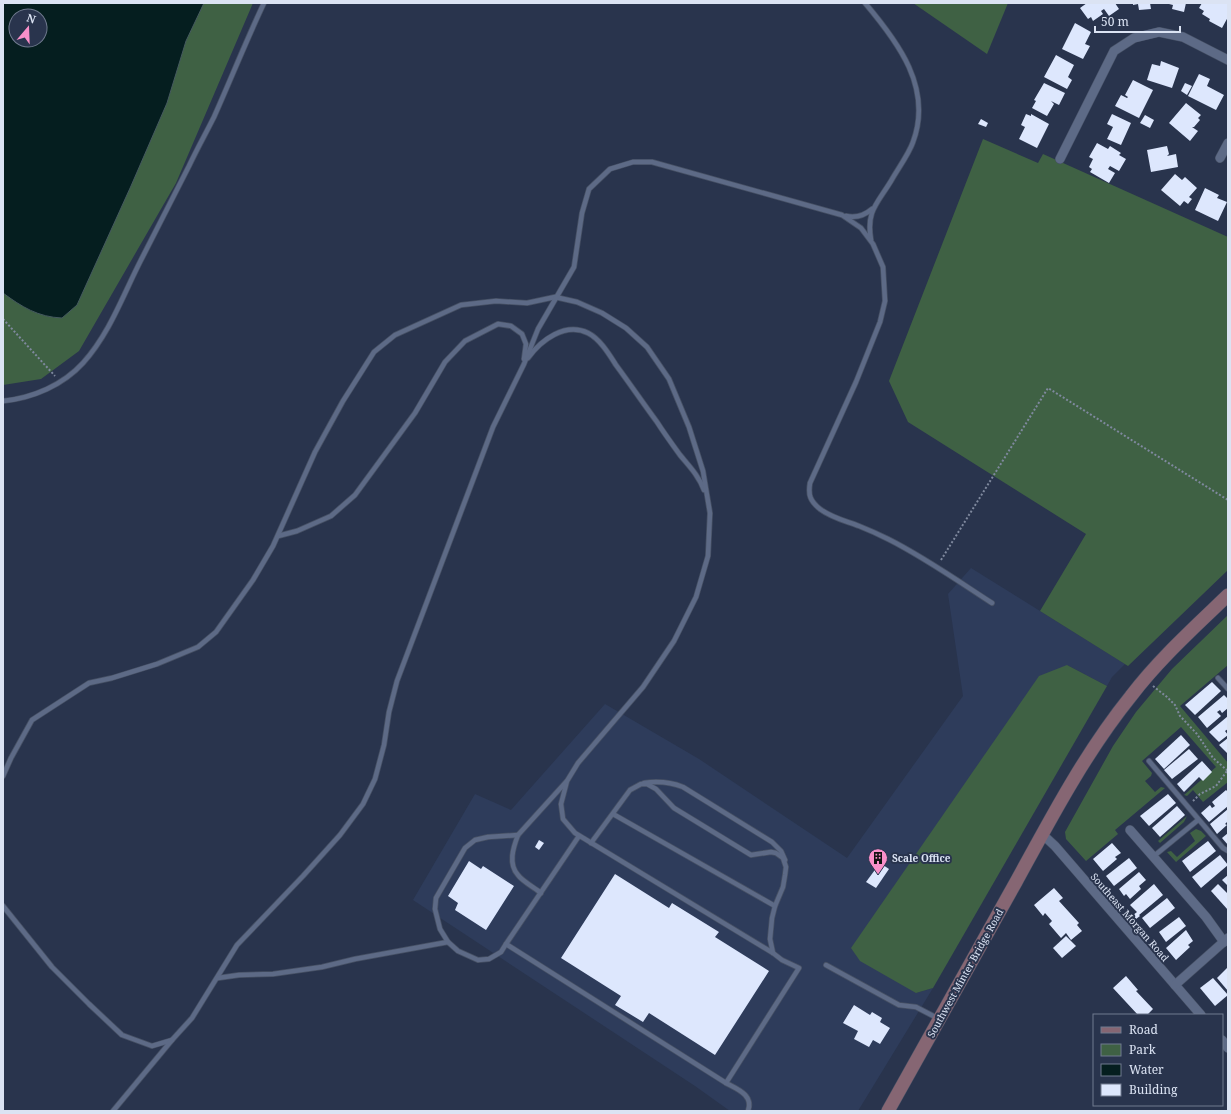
<svg xmlns="http://www.w3.org/2000/svg" width="1231" height="1114" viewBox="0 0 1231 1114" font-family="'Noto Serif',serif">
<rect width="100%" height="100%" fill="#29344d"/>
<path fill="#2e3c5b" d="M971,568l154,96 -13,13 -5,9 -40,-21 -151,328 17,-5 -75,123h-128l-35,-25 -282,-186 62,-106 36,16 94,-106 94,55 148,99 116,-162 -15,-102z"/>
<g fill="#3f6144" fill-rule="evenodd">
<path d="M3,3h250l-77,180 -97,168 -38,28 -38,6zM16,16h24v24h-24z"/>
<path d="M913,3h95l-21,51z"/>
<path d="M983,139l55,24 5,-9 185,83v333l-100,96 -88,-55 46,-77 -178,-112 -19,-41z"/>
<path d="M1228,615v50l-48,41 48,57v19l-25,20 -10,-12 -6,6 -3,-1 32,-28 -35,-40 -39,34 10,12 -1,3 -6,5 10,11 6,-5 4,1 -50,42 3,4 -32,27 -20,-22 -1,-7 48,-86 23,-34 36,-43z"/>
<path d="M1067,665l40,21 -174,302 -17,5 -56,-32 -9,-13 188,-272z"/>
<path d="M1187,816l-3,6 -24,21 -2,-2z"/>
<path d="M1196,829l5,2 5,5 -30,26 -9,-10 4,-1 6,6 18,-16 -5,-8z"/>
</g>
<path fill="#051e1f" stroke="#45595f" fill-rule="evenodd" d="M3,3h201l-18,38 -19,62 -36,83 -54,119 -15,13c-24,-1 -40,-11 -59,-25zM16,16h24v24h-24z"/>
<g fill="#dde7fd">
<path d="M1087,3h28l4,6 -10,7 -5,-7 -3,2 2,3 -10,7 -2,-4 -3,2 -8,-11z"/>
<path d="M1133,3h17l1,6 -12,1 -1,-6 -5,1z"/>
<path d="M1165,3h21l-2,9 -12,-3 1,-4z"/>
<path d="M1202,3h26v14l-6,11 -13,-7 1,-2 -8,-5 2,-3 -5,-3z"/>
<path d="M1075,23l16,9 -6,12 5,2 -7,13 -21,-10z"/>
<path d="M1056,55l18,10 -6,12 4,3 -5,9 -23,-12z"/>
<path d="M1161,61l18,7 -7,20 -25,-8 5,-16 8,2z"/>
<path d="M1199,74l11,5 -3,7 17,9 -8,15 -28,-14z"/>
<path d="M1133,80l20,10 -14,28 -24,-12 6,-11 6,3 1,-1 -3,-2z"/>
<path d="M1044,83l21,10 -6,12 -8,-4 3,3 -7,12 -15,-8 4,-7 -2,-1z"/>
<path d="M1185,83l7,3 -5,9 -6,-4z"/>
<path d="M1186,103l15,12 -3,3 2,2 -6,7h-2l6,4 -8,10 -21,-18z"/>
<path d="M1026,114l5,2v-2l18,10 -12,24 -18,-9 6,-12 -4,-2z"/>
<path d="M1112,114l19,9 -10,22 -14,-6 6,-12 -6,-3z"/>
<path d="M1145,115l9,5 -4,8 -10,-5z"/>
<path d="M981,119l7,4 -2,4 -8,-3z"/>
<path d="M1097,143l11,6 2,-3 11,7 -2,2 7,4 -7,12 -9,-5 -2,3 7,4 -6,10 -19,-11 2,-3 -3,-2 4,-8 -4,-2z"/>
<path d="M1167,146l2,8 -2,2 9,-2 2,13 -27,5 -4,-22z"/>
<path d="M1175,174l7,6 3,-3 12,11 -8,9 3,2 -4,5 -4,-3 -4,5 -19,-16z"/>
<path d="M1205,188l14,7 -2,3 10,4 -9,19 -23,-11z"/>
<path d="M1212,682l9,9 -26,24 -10,-10z"/>
<path d="M1224,695l4,4v9l-6,5 -2,-3 -3,2 4,4 -14,12 -9,-11z"/>
<path d="M1228,716v13l-3,2 3,4 -9,7 -10,-10z"/>
<path d="M1181,735l9,10 -26,24 -9,-10z"/>
<path d="M1228,738v16l-9,-9z"/>
<path d="M1189,749l9,10 -26,20 -8,-9z"/>
<path d="M1202,761l10,11 -9,9 -4,-4 -15,15 -7,-8z"/>
<path d="M1226,790l2,2v14l-19,16 -8,-9 9,-8 2,3 3,-2 -3,-4z"/>
<path d="M1168,794l8,9 -27,23 -9,-10z"/>
<path d="M1177,806l8,9 -25,22 -8,-9z"/>
<path d="M1228,809v12l-3,3 2,1 -10,9 -7,-10z"/>
<path d="M1228,833v12l-6,-7z"/>
<path d="M539,840l5,3 -5,7 -4,-3z"/>
<path d="M1208,841l8,10 -26,21 -8,-11z"/>
<path d="M1112,843l9,10 -6,4 2,2 -14,12 -10,-12z"/>
<path d="M1220,855l8,10 -27,23 -9,-11z"/>
<path d="M1129,858l8,10 -23,18 -8,-10z"/>
<path d="M469,861l12,8 2,-3 31,20 -28,44 -31,-20 3,-7 -10,-7z"/>
<path d="M880,863l9,6 -13,19 -10,-6z"/>
<path d="M1139,872l7,8 -7,6 2,3 -11,10 -4,-5 -2,2 -5,-7z"/>
<path d="M615,874l54,34 3,-5 47,29 -4,5 54,34 -54,84 -66,-42 -6,9 -28,-17 6,-9 -60,-38z"/>
<path d="M1228,875v11l-6,-6z"/>
<path d="M1154,884l9,11 -24,20 1,1 -4,3 -3,-4 4,-3 -7,-7z"/>
<path d="M1218,884l10,10v16l-17,-19z"/>
<path d="M1054,888l9,10 -4,3 20,22 -2,2 5,6 -11,9 -5,-7 -5,5 -12,-14 3,-3 -7,-8 -2,3 -9,-11z"/>
<path d="M1167,898l8,10 -25,20 -8,-10z"/>
<path d="M1179,917l7,9 -20,16 -7,-10z"/>
<path d="M1186,930l7,11 -5,4 2,2 -14,13 -10,-12z"/>
<path d="M1066,936l10,10 -14,12 -9,-10z"/>
<path d="M1228,967v24l-11,-13z"/>
<path d="M1126,976l12,14 -2,1 17,18 -6,6h-9l-25,-27z"/>
<path d="M1213,978l15,17 -13,11 -15,-18z"/>
<path d="M854,1005l16,10 2,-3 10,6 -2,4 10,6 -10,16 -7,-4 -4,7 -15,-8 4,-8 -15,-8z"/>
</g>
<g fill="none" stroke-linecap="round" stroke-linejoin="round">
<g stroke="#465064" stroke-width="6">
<g id="service">
<path d="M865,3c33,39 68,85 48,139 -4,12 -16,28 -22,39 -14,23 -25,30 -20,59"/>
<path d="M846,216c10,2 18,0 26,-7"/>
<path d="M528,358c13,-18 37,-36 60,-25 12,6 21,21 28,32 14,19 27,38 41,57 7,11 15,22 23,33 9,11 19,21 24,35"/>
<path d="M3,401c30,-3 60,-16 80,-38 27,-30 40,-68 58,-103 16,-31 32,-63 48,-94 8,-17 17,-33 25,-49 17,-38 32,-76 50,-114"/>
<path d="M278,536l19,-5 34,-15 24,-21 60,-82 30,-51 20,-21 33,-17 13,2 11,8 4,10 -2,15"/>
<path d="M1218,678l10,11"/>
<path d="M1149,761l74,87 5,3"/>
<path d="M3,776l8,-18 21,-38 57,-37 23,-5 45,-14 41,-17 18,-15 37,-52 20,-34 42,-94 28,-51 31,-49 21,-17 66,-30 35,-4 31,2 28,-6 22,5 25,11 24,15 21,19 22,32 20,48 14,44 7,42 -2,43 -12,41 -22,44 -31,46 -65,76 -11,18 -6,23 2,15 12,14 198,120 9,7 17,8 -73,115 -220,-139 73,-108"/>
<path d="M644,783c14,-2 26,-1 39,4l89,55 9,9 4,9"/>
<path d="M613,814l162,92"/>
<path d="M591,843l39,-53 11,-6h6l9,5 18,19 77,47 20,-3 5,1 7,5 3,9 -1,8 -2,12 -8,19 -3,12 -2,21 3,14"/>
<path d="M1154,856l44,-36"/>
<path d="M541,893c-6,-5 -19,-12 -23,-18 -10,-11 -5,-27 0,-40l48,-53"/>
<path d="M3,906l49,61 37,37 33,31 30,11 20,-6 20,-22 45,-73 66,-69 37,-41 23,-31 12,-25 9,-34 5,-33 8,-31 96,-254 31,-63 14,-35 36,-62 8,-54 7,-24 21,-20 23,-7h19l190,53 19,13 12,16 10,23 2,34 -5,21 -24,60 -46,101c-2,12 0,18 10,26 12,9 26,12 39,17 10,4 19,8 29,13 36,18 70,42 104,64"/>
<path d="M506,944l-5,8 -12,7 -11,1 -20,-9 -10,-9 -8,-13 -5,-20 1,-11 29,-50 10,-8 13,-3 30,-2"/>
<path d="M826,965l73,40 17,2 23,12"/>
<path d="M218,978l21,-3 34,-1 49,-7 33,-8 93,-17"/>
<path d="M726,1083c11,6 28,12 22,28"/>
<path d="M113,1111l59,-71"/>
</g>
</g>
<g stroke="#465064" stroke-width="10">
<g id="minor">
<path d="M1220,158l8,-15"/>
<path d="M1060,159l54,-108 20,-13 25,-6 24,5 45,23"/>
<path d="M1130,830l76,87 18,25"/>
<path d="M1042,834l13,12 146,169"/>
<path d="M1175,985l53,-47"/>
<path d="M1222,1040l6,8"/>
</g>
</g>
<g stroke="#465064" stroke-width="14">
<path id="secondary" d="M888,1111c43,-76 85,-153 128,-229 35,-64 69,-129 115,-186 28,-37 64,-69 97,-101"/>
</g>
<g stroke="#7f899e" stroke-width="2" stroke-dasharray="2 2" stroke-linecap="butt">
<path d="M3,319l52,57"/>
<path d="M941,560l107,-172 180,112"/>
<path d="M1153,686l14,11 8,8 5,11 17,18 16,24 15,13"/>
<path d="M1193,801l7,-7 16,-8 11,-15"/>
</g>
<use href="#service" stroke="#5d6a86" stroke-width="4.5"/>
<use href="#minor" stroke="#5d6a86" stroke-width="9"/>
<use href="#secondary" stroke="#866673" stroke-width="13"/>
</g>
<defs>
<g id="building-pin" transform="scale(1)"><path d="M0 17L-7.5 6A9.5 9.5 0 1 1 7.5 6Z" fill="#f98fc9" stroke="#29344d"/><path d="M-4-6H4V6H1V3H-1V6H-4ZM-2.5-4.3h1.7v1.8h-1.7ZM.8-4.3h1.7v1.8H.8ZM-2.5-1h1.7V.8h-1.7ZM.8-1h1.7V.8H.8Z" fill="#111"/></g>
</defs>
<g fill-rule="evenodd">
<use href="#building-pin" x="878" y="858"/>
</g>
<g text-anchor="middle" stroke-width="4" stroke-linejoin="round" paint-order="stroke">
<g font-size="10" font-weight="bold" fill="#dbe3f3" stroke="#29344d" text-anchor="start">
<text x="892" y="862">Scale Office</text>
</g>
<g font-size="10" fill="#dbe3f3" stroke="#29344d">
<text transform="translate(1130 917) rotate(49)" y="4">Southeast Morgan Road</text>
<text transform="translate(965 973) rotate(-61)" y="4">Southwest Minter Bridge Road</text>
</g>
</g>
<rect width="1231" height="1114" fill="none" stroke="#dbe3f3" stroke-width="8"/>
<rect x="1093" y="1014" width="130" height="92" fill="#29344d" stroke="#707a8f"/>
<rect x="1101" y="1027" width="20" height="6" fill="#866673" stroke="#707a8f"/>
<text x="1129" y="1034" font-size="12" fill="#dbe3f3">Road</text>
<rect x="1101" y="1044" width="20" height="12" fill="#3f6144" stroke="#707a8f"/>
<text x="1129" y="1054" font-size="12" fill="#dbe3f3">Park</text>
<rect x="1101" y="1064" width="20" height="12" fill="#051e1f" stroke="#707a8f"/>
<text x="1129" y="1074" font-size="12" fill="#dbe3f3">Water</text>
<rect x="1101" y="1084" width="20" height="12" fill="#dde7fd" stroke="#707a8f"/>
<text x="1129" y="1094" font-size="12" fill="#dbe3f3">Building</text>
<g transform="translate(28 28) rotate(19)"><circle r="19" fill="#29344d" stroke="#707a8f"/>
<path d="M0-3L7 15L0 10L-7 15Z" fill="#f98fc9"/>
<text y="-6" font-size="11" font-weight="bold" text-anchor="middle" fill="#dbe3f3">N</text>
</g>
<path d="M1095 26v6h85v-6" fill="none" stroke="#dbe3f3" stroke-width="2"/>
<text x="1101" y="26" font-size="12" fill="#dbe3f3" stroke="#29344d" stroke-width="3" paint-order="stroke">50 m</text>
</svg>
